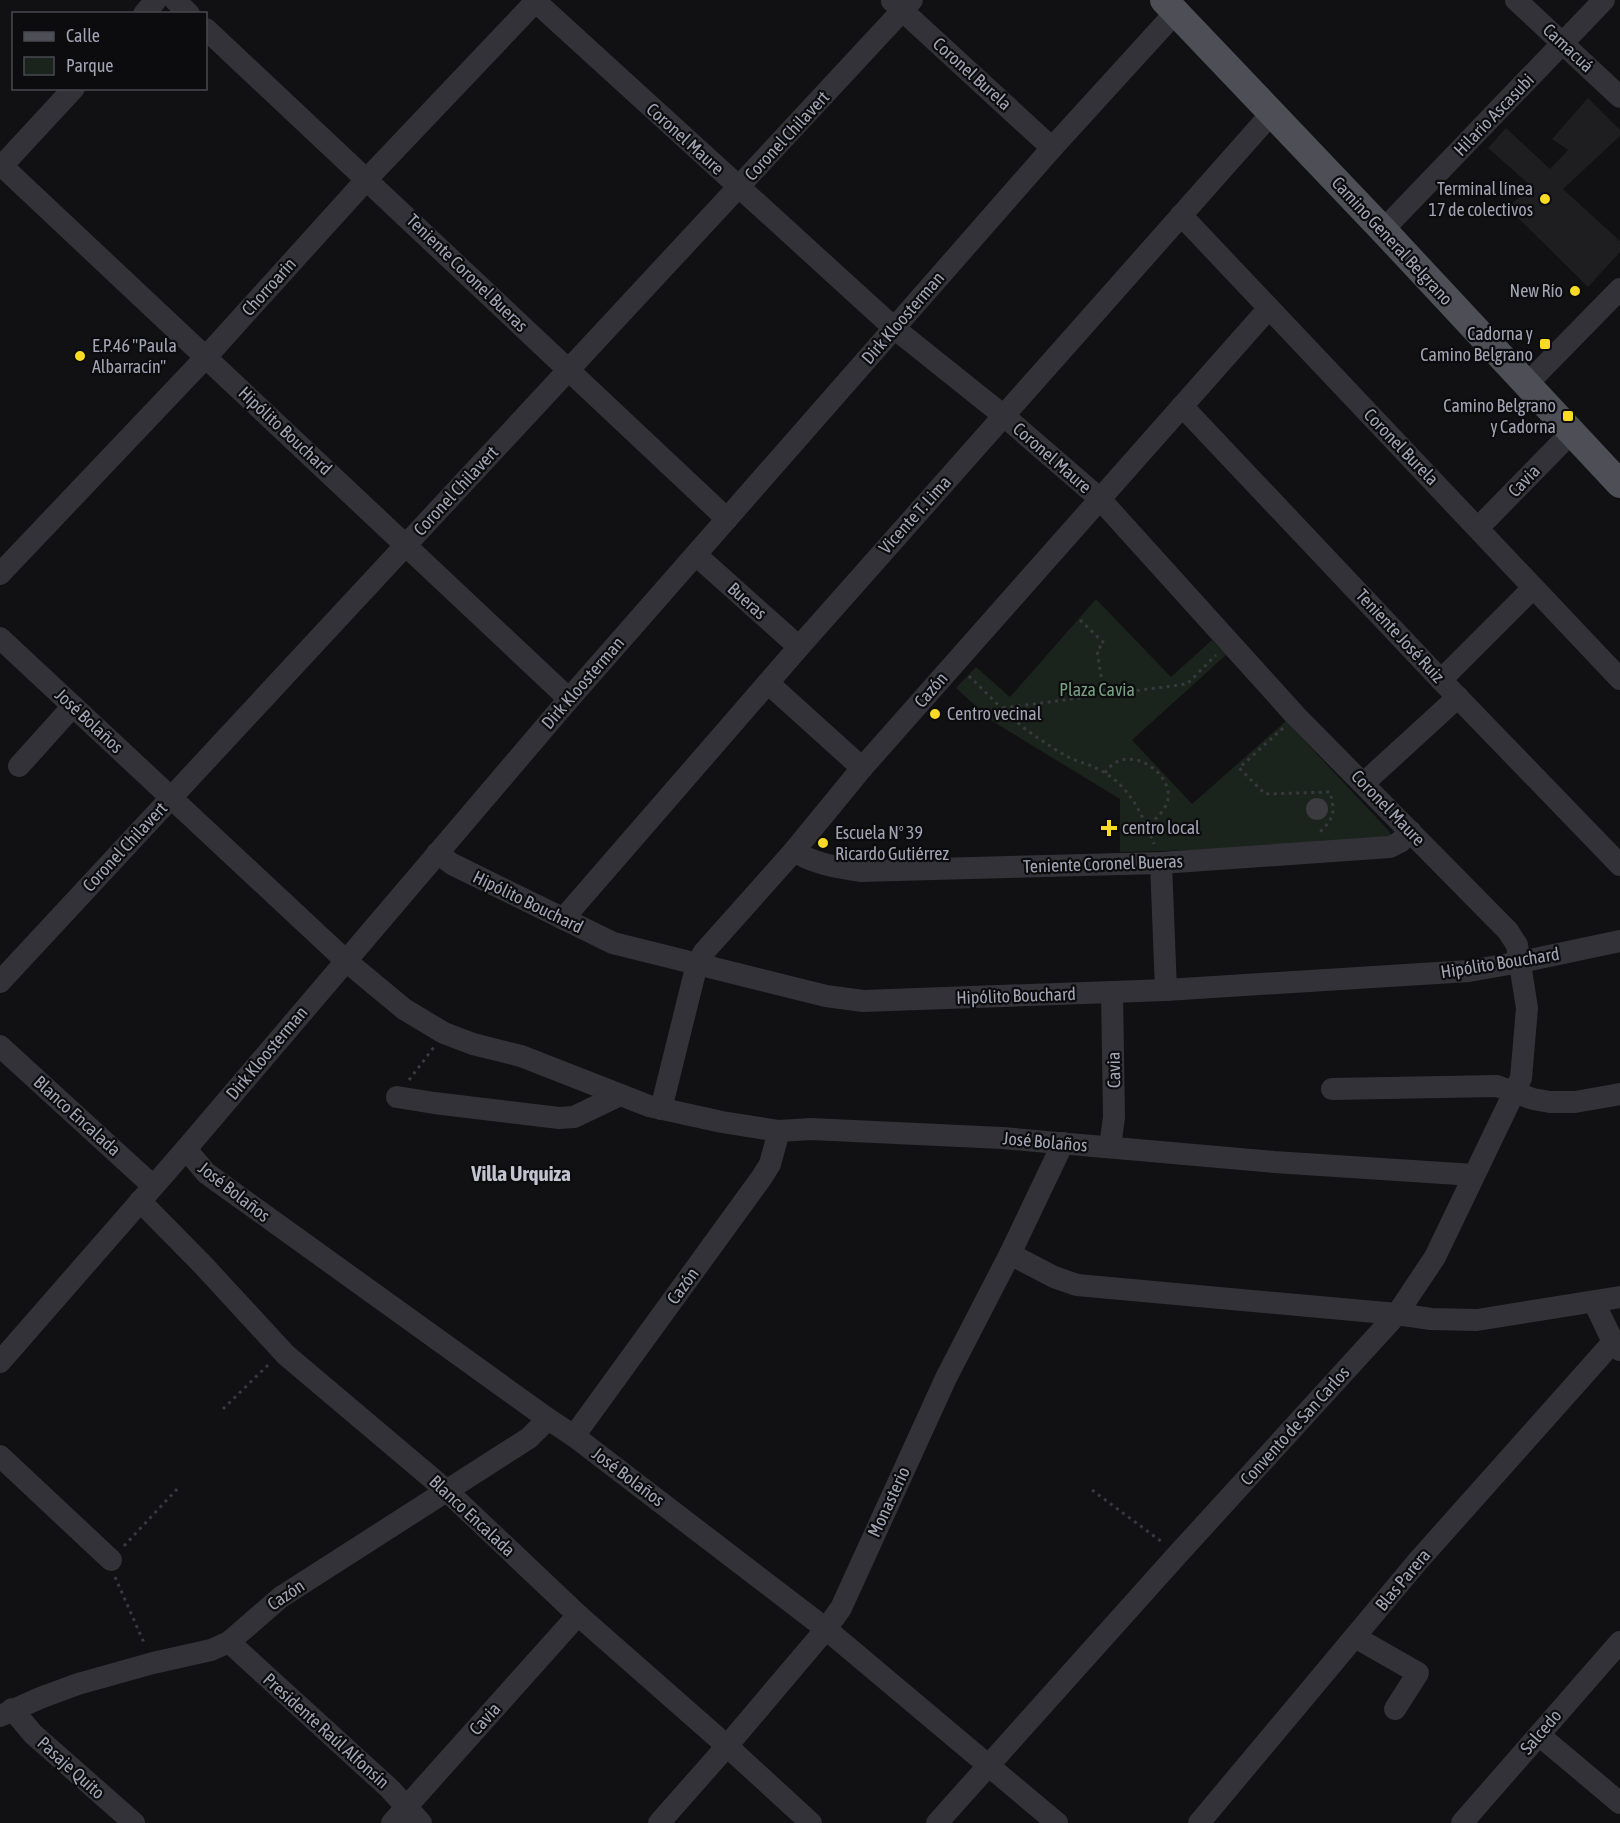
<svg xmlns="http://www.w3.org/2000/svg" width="1620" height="1823" viewBox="0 0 1620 1823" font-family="'Asap Condensed',sans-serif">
<rect width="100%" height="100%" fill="#111113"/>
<path fill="#1e1d20" d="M1588,98l32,32v6l-57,53 57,52v11l-32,35 -80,-79 23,-22 -43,-38 18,-20 44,41 18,-19 -16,-11z"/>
<path fill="#1b231d" d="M1096,599l75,78 41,-37 14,15 -94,85 60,64 94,-83 103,110 2,5 -11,9 -260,7v-53l-128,-78 -36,-33 20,-21 34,30z"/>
<circle fill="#3c3b40" cx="1317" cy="809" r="11"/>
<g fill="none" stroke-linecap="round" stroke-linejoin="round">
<g stroke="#38393f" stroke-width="3" stroke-dasharray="3 4.5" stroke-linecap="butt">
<path d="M1080,620l24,23 -7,7 7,45"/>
<path d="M969,676c23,22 45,47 72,64 9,6 18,12 27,17 10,5 21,7 30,12 31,15 44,45 56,75"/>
<path d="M1003,708l184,-24 29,-29"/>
<path d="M1283,728l-44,40 26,26 65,-2c5,20 5,25 -10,40"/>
<path d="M1105,773c22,-35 75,4 61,32 -4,9 -12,15 -19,21"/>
<path d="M409,1080l25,-33"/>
<path d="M223,1409l45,-44"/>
<path d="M1092,1490l70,52"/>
<path d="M124,1546l54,-58"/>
<path d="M115,1577l30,68"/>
</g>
<g stroke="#323238" stroke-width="22">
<path d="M175,0l14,14"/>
<path d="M534,0l360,328 110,88 95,82 197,218 212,215 9,14 10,63 -6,70 -86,179 -38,57 -219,240 -241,269"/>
<path d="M1516,0l104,97"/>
<path d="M892,1l160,147"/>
<path d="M144,14l12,-14"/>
<path d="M206,29l521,490"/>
<path d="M0,164l569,535"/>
<path d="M0,168l74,-80"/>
<path d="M1181,215l439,464"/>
<path d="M1383,230l221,-230"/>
<path d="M1527,384l93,-95"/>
<path d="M1182,406l259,274 179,185"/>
<path d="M1478,528l93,-95"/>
<path d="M696,555l103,92"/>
<path d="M0,574l206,-217 161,-178 170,-179"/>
<path d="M0,638l345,322 59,49 40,24 29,11 48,12 128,50 73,16 57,9 32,-2 191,9 272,24 200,13"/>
<path d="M1441,680l92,-92"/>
<path d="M768,683l94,85"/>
<path d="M19,766l54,-60"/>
<path d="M1364,783l94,-86"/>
<path d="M794,851c20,13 43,16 66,20l301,-8 229,-16 10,-5 10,-11"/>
<path d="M437,853l15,11 161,79 213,53 37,5 303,-11 303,-19 51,-9 100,-21"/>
<path d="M1161,863l5,127"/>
<path d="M563,919l236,-272 472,-533"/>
<path d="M0,982l912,-982"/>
<path d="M0,1046l153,140"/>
<path d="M1332,1089l165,-3 36,13 17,3h25l45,-8"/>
<path d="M397,1097l37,6 125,15 15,-1 46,-22"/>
<path d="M661,1109l36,-145 7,-12 90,-101 68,-83 407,-460"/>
<path d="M1110,1147l4,-30 -2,-125"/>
<path d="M186,1149l20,24 342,246 26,17 252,193 231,194"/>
<path d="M140,1201l63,64 83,90 161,136 131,124 149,131 84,77"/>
<path d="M1010,1254l44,23 23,8 320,29 34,5 46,1 143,-23"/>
<path d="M1594,1302l19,40 7,8"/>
<path d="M0,1362l186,-213 383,-450 483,-551 123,-135"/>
<path d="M574,1436l188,-259 8,-13 9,-33"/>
<path d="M0,1456l111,104"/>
<path d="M1355,1637l63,36 -23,36"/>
<path d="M229,1642l161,147 31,34"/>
<path d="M12,1709l21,25 101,89"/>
<path d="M0,1716l40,-18 38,-14 75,-21 58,-13 18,-8 52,-45 248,-159 19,-19"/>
<path d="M1539,1735l81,68"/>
<path d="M392,1823l186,-208"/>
<path d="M659,1823l68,-77 99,-117 15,-21 105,-230 64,-124 53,-111"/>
<path d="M1199,1823l219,-262 195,-219"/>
<path d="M1462,1823l158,-181"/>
</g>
<path stroke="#4e4e57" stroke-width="28" d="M1164,0l219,230 237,254"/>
</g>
<g fill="#f9db23" stroke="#0c0c0e" stroke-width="2">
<circle cx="1545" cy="199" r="6"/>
<circle cx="1575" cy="291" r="6"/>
<rect x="1539" y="338" width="12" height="12" rx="3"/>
<circle cx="80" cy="356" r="6"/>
<rect x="1562" y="410" width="12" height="12" rx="3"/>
<circle cx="935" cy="714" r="6"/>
<path d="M1106 819h6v6h6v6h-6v6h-6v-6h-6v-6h6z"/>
<circle cx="823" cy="843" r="6"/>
</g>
<g text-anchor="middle" stroke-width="4.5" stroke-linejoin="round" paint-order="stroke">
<g font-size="18" fill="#a2a4b4" stroke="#0c0c0e">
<text transform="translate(1568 48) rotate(43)" y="6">Camacuá</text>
<text transform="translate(972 74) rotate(42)" y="6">Coronel Burela</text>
<text transform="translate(1494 115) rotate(-46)" y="6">Hilario Ascasubi</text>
<text transform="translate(787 136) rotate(-47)" y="6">Coronel Chilavert</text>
<text transform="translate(685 139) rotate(42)" y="6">Coronel Maure</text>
<text transform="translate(1392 241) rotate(47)" y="6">Camino General Belgrano</text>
<text transform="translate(467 273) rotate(44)" y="6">Teniente Coronel Bueras</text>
<text transform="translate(269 287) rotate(-48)" y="6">Chorroarin</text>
<text transform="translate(903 318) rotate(-49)" y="6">Dirk Kloosterman</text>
<text transform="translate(285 431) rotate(43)" y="6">Hipólito Bouchard</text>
<text transform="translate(1401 447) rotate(46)" y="6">Coronel Burela</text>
<text transform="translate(1052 458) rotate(41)" y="6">Coronel Maure</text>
<text transform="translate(1524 481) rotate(-46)" y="6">Cavia</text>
<text transform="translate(456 491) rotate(-47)" y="6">Coronel Chilavert</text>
<text transform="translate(915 515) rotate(-48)" y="6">Vicente T. Lima</text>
<text transform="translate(747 601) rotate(42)" y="6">Bueras</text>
<text transform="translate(1400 636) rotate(47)" y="6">Teniente José Ruiz</text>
<text transform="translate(583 683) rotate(-49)" y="6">Dirk Kloosterman</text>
<text transform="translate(931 690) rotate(-49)" y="6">Cazón</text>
<text transform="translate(89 721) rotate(43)" y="6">José Bolaños</text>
<text transform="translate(1388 808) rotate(46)" y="6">Coronel Maure</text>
<text transform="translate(125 847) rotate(-47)" y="6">Coronel Chilavert</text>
<text transform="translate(1103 864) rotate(-2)" y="6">Teniente Coronel Bueras</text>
<text transform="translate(528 902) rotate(26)" y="6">Hipólito Bouchard</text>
<text transform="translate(1500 963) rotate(-9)" y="6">Hipólito Bouchard</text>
<text transform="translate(1016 996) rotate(-2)" y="6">Hipólito Bouchard</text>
<text transform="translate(267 1053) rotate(-50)" y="6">Dirk Kloosterman</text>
<text transform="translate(1114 1070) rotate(-91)" y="6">Cavia</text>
<text transform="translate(77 1116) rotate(42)" y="6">Blanco Encalada</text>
<text transform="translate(1045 1142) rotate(5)" y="6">José Bolaños</text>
<text transform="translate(234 1192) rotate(38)" y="6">José Bolaños</text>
<text transform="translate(683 1286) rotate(-54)" y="6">Cazón</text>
<text transform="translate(1295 1426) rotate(-48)" y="6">Convento de San Carlos</text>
<text transform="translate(628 1477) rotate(37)" y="6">José Bolaños</text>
<text transform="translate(889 1502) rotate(-65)" y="6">Monasterio</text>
<text transform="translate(472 1516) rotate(43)" y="6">Blanco Encalada</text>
<text transform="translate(1403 1580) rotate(-50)" y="6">Blas Parera</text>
<text transform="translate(286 1595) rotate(-34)" y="6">Cazón</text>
<text transform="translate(485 1719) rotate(-48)" y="6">Cavia</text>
<text transform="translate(326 1731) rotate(42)" y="6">Presidente Raúl Alfonsín</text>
<text transform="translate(1541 1732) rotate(-49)" y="6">Salcedo</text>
<text transform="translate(71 1768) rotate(42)" y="6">Pasaje Quito</text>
</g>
<g font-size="18" fill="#a2a4b4" stroke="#0c0c0e" text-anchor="end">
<text x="1533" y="195">Terminal línea<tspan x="1533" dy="21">17 de colectivos</tspan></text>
<text x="1563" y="297">New Río</text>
<text x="1533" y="340">Cadorna y<tspan x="1533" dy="21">Camino Belgrano</tspan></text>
<text x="92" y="352" text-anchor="start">E.P.46 "Paula<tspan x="92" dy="21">Albarracín"</tspan></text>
<text x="1556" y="412">Camino Belgrano<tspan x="1556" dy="21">y Cadorna</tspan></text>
<text x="947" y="720" text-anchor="start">Centro vecinal</text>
<text x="1122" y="834" text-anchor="start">centro local</text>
<text x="835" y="839" text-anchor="start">Escuela Nº 39<tspan x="835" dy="21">Ricardo Gutiérrez</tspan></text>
</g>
<g font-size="18" fill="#78a082" stroke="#0c0c0e">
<text x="1097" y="696">Plaza Cavia</text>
</g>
<g font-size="21" font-weight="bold" fill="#c3c4d0" stroke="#0c0c0e">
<text x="521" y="1181">Villa Urquiza</text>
</g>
</g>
<rect x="12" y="12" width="195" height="78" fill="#0c0c0e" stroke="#484950" stroke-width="1.5"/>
<rect x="24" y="32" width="30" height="9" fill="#4e4e57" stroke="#484950" stroke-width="1.5"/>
<text x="66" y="42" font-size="18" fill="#a2a4b4">Calle</text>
<rect x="24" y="57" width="30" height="18" fill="#1b231d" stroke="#484950" stroke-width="1.5"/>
<text x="66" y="72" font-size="18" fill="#a2a4b4">Parque</text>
</svg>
